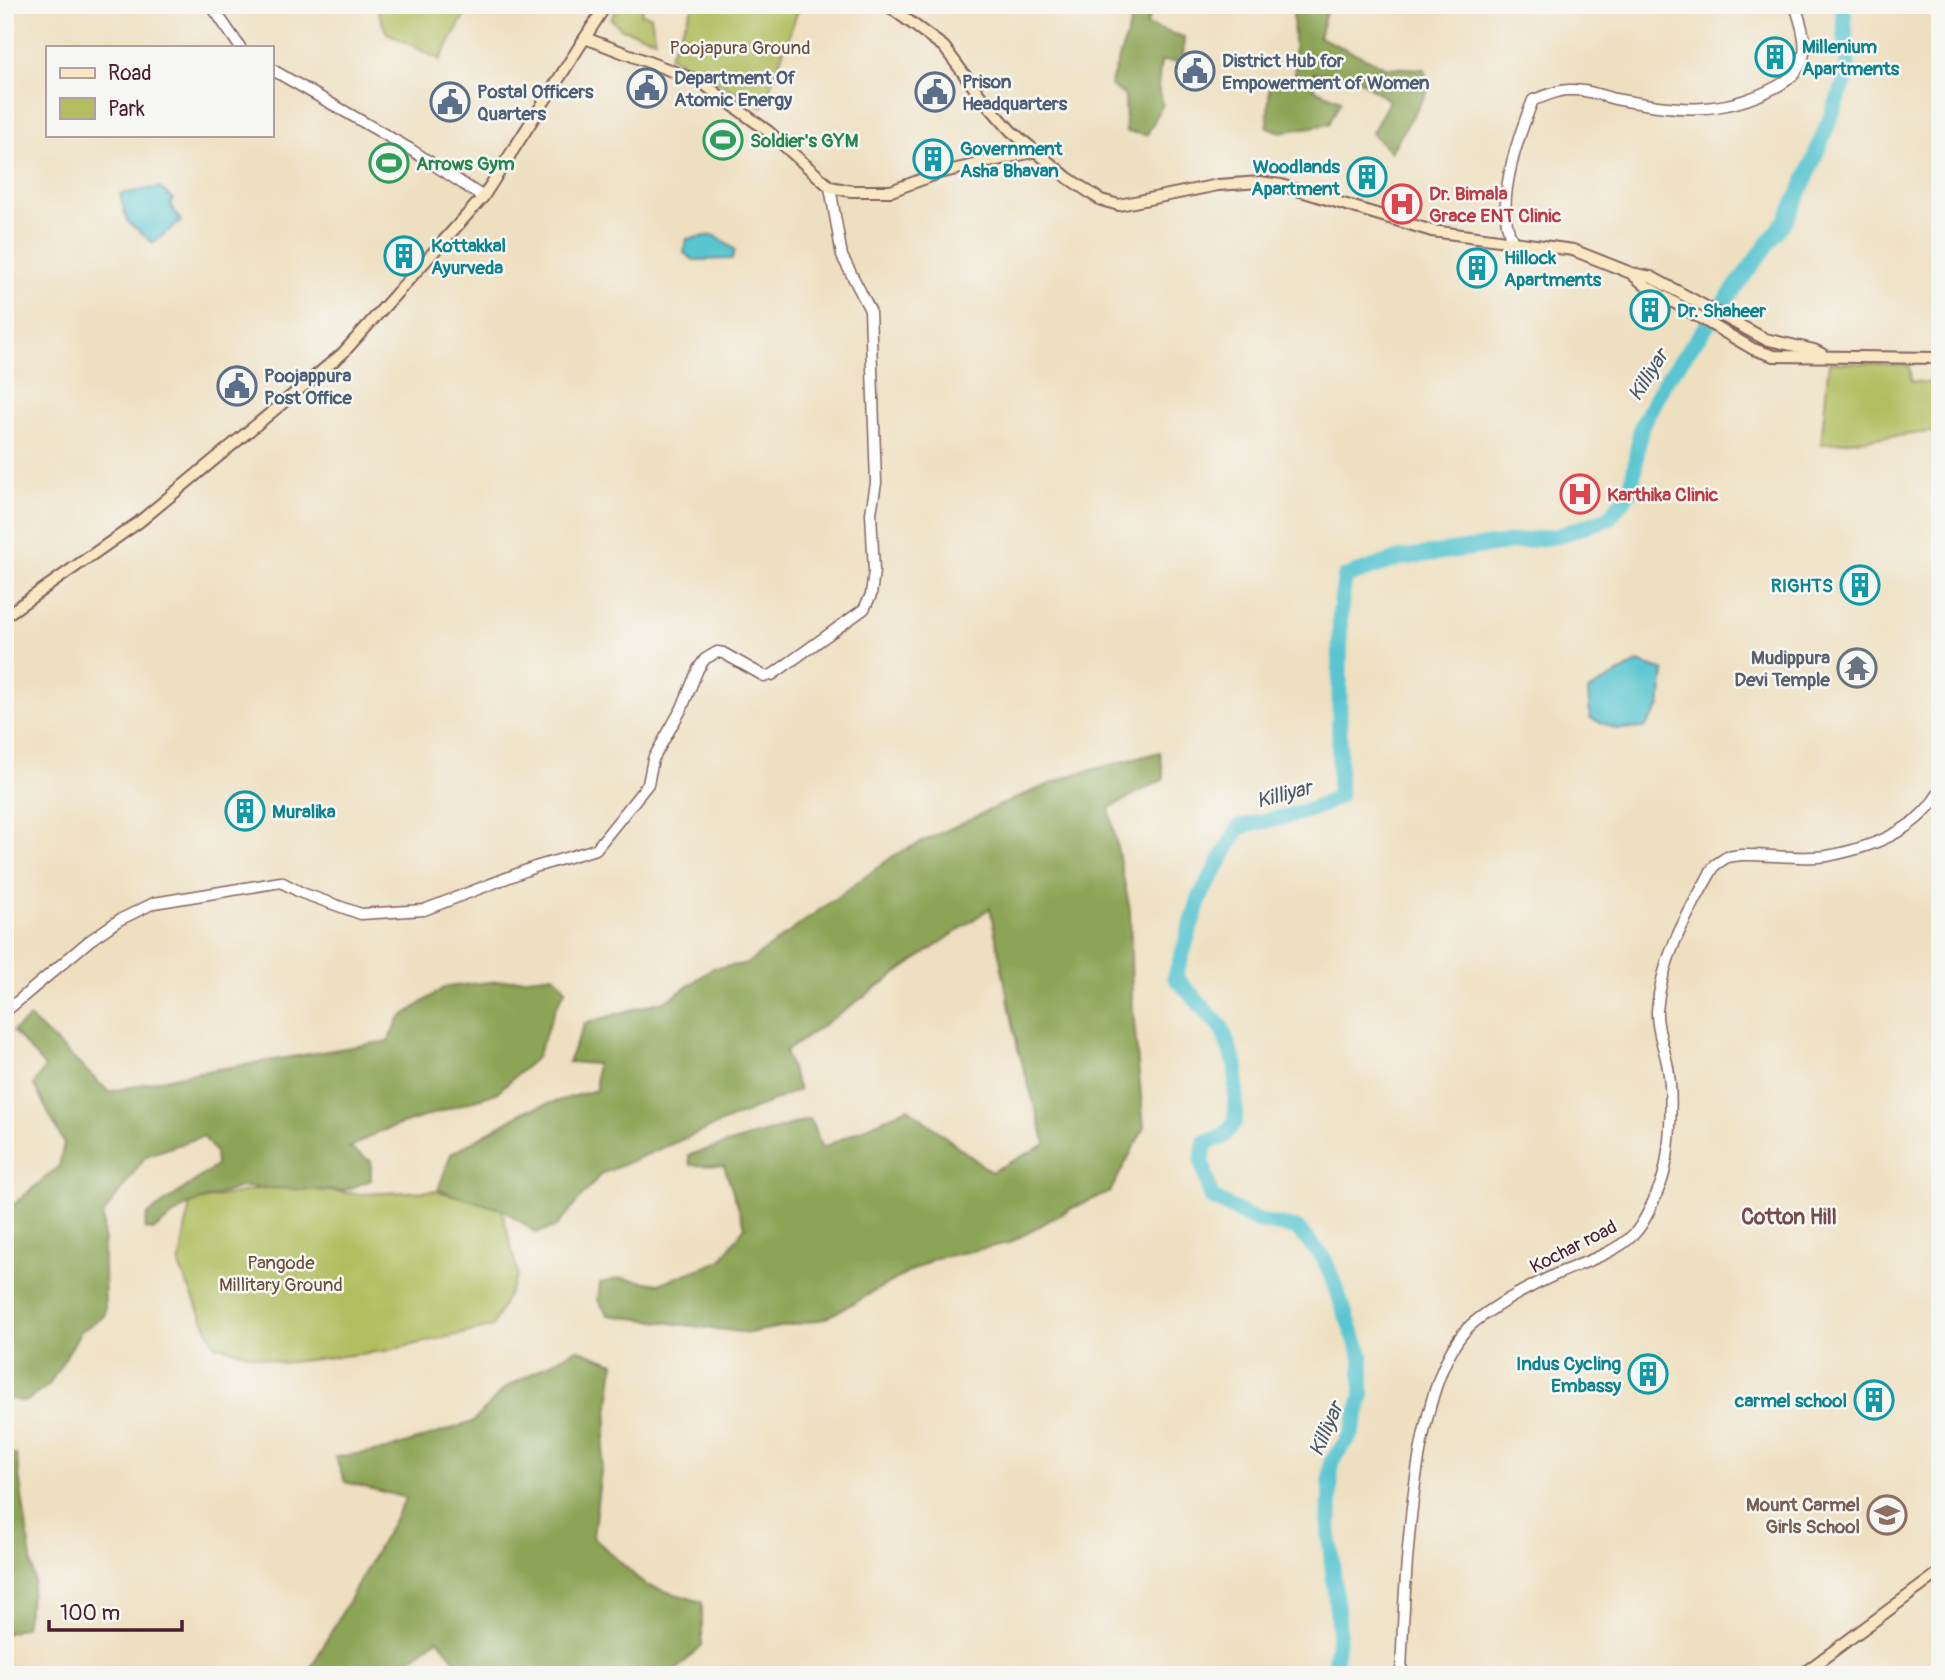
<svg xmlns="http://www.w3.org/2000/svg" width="1945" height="1680" viewBox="0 0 1945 1680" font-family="Pangolin,sans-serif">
<rect width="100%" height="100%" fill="#f6f6f2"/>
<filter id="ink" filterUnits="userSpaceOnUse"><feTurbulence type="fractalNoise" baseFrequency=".0143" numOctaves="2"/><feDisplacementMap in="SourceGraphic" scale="14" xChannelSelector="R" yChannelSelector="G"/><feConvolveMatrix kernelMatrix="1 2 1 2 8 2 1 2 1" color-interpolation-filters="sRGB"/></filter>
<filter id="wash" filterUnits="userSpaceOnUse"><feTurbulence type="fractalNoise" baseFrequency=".00686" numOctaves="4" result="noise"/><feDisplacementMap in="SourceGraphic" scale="28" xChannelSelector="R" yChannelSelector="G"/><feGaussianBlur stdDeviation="1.57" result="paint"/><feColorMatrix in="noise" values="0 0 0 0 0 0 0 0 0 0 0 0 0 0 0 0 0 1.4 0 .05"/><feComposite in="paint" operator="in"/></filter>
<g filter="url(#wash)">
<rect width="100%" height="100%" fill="#eedfc0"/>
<g fill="#b1bd5f" stroke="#7e6e45" stroke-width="2">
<path d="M376,5h94l-30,55 -54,-28z"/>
<path d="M619,5h25l-3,9 10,2 4,23 -33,-10 -11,-10z"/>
<path d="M694,5h106l-37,102 -94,-51z"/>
<path d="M1829,362l80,3 2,16 29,3v47l-119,13z"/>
<path d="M274,1186l85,8 75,-3 67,14 17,70 -26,52 -107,24 -103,12 -67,-18 -36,-79 11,-64z"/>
</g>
<g fill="#8ca456" stroke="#6b6240" stroke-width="2">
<path d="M1137,5h19l-10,20 38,12 -1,25 -22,-1 -3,26 5,17 -16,31 -21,-3 -1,-36 -15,-11z"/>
<path d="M1293,5h35l-9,32 66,30 40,2 2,23 -36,60 -19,-19 17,-32 -36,-26 -40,-2 1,16 27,11 -12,24 -48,8 -14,-5 3,-44 25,-2z"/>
<path d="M1160,752l4,27 -55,29 21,102 2,89 12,129 -34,64 -40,17 -61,34 -76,16 -109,60 -76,14 -140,-18 -10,-15 2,-17 21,-5 38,6 61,-23 25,-34 -21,-61 -34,-1 -1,-10 121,-36 12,29 86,-40 83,64 55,-28 -28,-95 -28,-141 -205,144 14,38 -198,84 -45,53 -20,6 -32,-23 -66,-20 13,-36 76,-44 69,-20v-26l-28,-2 17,-39 85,-24 43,-31 33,-4 150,-110 113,-53 63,-26z"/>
<path d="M554,975l12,14 -11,20 -18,48 -41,36 -118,39 -29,16 22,13v19l-28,11 -102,-4 -54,18 -33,25 -9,-1 2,-14 69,-49 -1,-14 -12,-16 -57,20 -43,59 2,101 -24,15 -32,54 -24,17 -20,-4v-186l54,-46 5,-23 -30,-58 11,-18 -32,-36 17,-13 79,74 73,-17 206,-34 11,-22 46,-32z"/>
<path d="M577,1349l37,14 -21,174 52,48 57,17v43l-31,30h-227l12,-13 -18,-23 -49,36h-82l99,-177 -61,-16 -10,-25 51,-7 87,-28 32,-34z"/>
<path d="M5,1454h11l18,126 -9,47 -20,7z"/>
</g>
<g fill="#59c5d0" stroke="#52727e" stroke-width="2">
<path d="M159,187l14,12 -3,5 11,17 -28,22 -26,-22 -7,-27z"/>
<path d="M714,235l21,15 -3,9 -38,1 -10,-7 3,-14z"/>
<path d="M1638,662l26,9 -4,35 -16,22 -27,1 -27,-11 -2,-27z"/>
</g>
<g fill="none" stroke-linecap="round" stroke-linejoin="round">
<path stroke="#59c5d0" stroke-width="16" d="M1327,1675l8,-13 4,-31 -10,-97 2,-71 21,-30 10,-38v-38l-38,-99 -28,-30 -39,-7 -46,-24 -9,-36 3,-19 18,-5 12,-16 1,-54 -14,-39 -47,-51 25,-80 39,-70c34,-9 72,-12 100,-31l1,-184 5,-35 55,-19 157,-22 52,-18 22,-28 10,-63 23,-44 123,-165 18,-37 43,-107 -5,-69"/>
</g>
</g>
<g filter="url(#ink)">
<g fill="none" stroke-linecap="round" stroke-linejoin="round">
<g stroke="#83625f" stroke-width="13">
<g id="tertiary">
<path d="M211,5l29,42"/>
<path d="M271,69l139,80 73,48"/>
<path d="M1512,240c-18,-36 6,-103 21,-140 11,-3 24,-10 35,-10 18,-1 31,5 47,9 60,11 105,18 161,-12 38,-20 31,-46 19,-82"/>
<path d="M5,1012l84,-71 30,-21 35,-17 127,-21 21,11 59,21 63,-4 111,-43 61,-18 52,-65 5,-25 29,-51 16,-39 7,-10 12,-7 6,1 41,23 8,-1 92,-66 7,-14 3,-24 -3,-58 5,-30 -6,-173 -28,-54 -12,-69"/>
<path d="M1401,1675c3,-82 9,-298 71,-351 24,-20 59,-38 87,-51 23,-10 57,-20 75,-39 11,-11 19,-32 25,-46 12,-26 14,-92 9,-120 -3,-19 -12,-38 -11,-57 4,-54 32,-100 58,-146l12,-8 14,-2c27,-1 59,5 86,1 43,-8 92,-26 113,-66"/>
</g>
</g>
<g stroke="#83625f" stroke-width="14">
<g id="secondary">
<path d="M887,5l57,42 37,50 30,34 57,47 33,22 18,5 99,-20 42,-3 21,3 151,46 141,19 58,23 20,4 114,62 49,11 8,4"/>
<path d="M585,38l116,44 68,50 61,55 21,4h40l48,-18 98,-22"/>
<path d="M1633,275l13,11 107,63 21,7 166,2"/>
<path d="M5,616l134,-94 203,-168 141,-157 123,-192"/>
<path d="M1801,1675l139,-103"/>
</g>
</g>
<use href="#tertiary" stroke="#fff" stroke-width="10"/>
<use href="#secondary" stroke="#f9e7c3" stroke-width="10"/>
</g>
</g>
<defs>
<g id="building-ring" transform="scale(2.0125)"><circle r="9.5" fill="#f6f6f2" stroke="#0f9aa8" stroke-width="1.5"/><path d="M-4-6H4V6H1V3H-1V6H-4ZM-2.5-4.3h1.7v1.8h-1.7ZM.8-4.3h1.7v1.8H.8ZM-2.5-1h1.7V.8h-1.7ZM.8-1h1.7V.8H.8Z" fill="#0f9aa8"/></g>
<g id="civic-ring" transform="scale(2.0125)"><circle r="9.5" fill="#f6f6f2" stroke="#5c6f8a" stroke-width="1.5"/><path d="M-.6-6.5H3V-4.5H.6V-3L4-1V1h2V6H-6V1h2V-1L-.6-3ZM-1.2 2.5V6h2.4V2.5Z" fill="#5c6f8a"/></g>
<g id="stadium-ring" transform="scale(2.0125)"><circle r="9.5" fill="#f6f6f2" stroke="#2e9e5b" stroke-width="1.5"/><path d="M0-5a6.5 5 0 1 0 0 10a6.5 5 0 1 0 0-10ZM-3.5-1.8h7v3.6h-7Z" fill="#2e9e5b"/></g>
<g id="hospital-ring" transform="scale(2.0125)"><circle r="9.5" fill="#f6f6f2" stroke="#e0444e" stroke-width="1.5"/><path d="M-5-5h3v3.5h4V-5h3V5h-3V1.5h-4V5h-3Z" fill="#e0444e"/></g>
<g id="temple-ring" transform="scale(2.0125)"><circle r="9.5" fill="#f6f6f2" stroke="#6b7280" stroke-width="1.5"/><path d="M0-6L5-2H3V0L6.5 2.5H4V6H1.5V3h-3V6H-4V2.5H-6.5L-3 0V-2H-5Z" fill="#6b7280"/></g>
<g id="school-ring" transform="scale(2.0125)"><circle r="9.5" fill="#f6f6f2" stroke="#8d6e63" stroke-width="1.5"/><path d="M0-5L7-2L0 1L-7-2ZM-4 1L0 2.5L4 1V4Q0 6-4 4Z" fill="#8d6e63"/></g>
</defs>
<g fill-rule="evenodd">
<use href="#building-ring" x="1775" y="57"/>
<use href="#civic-ring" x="1195" y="71"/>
<use href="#civic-ring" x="647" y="88"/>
<use href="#civic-ring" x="935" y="92"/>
<use href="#civic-ring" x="450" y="102"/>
<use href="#stadium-ring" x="723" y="140"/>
<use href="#building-ring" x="933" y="159"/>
<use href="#stadium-ring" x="389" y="163"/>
<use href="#building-ring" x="1367" y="177"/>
<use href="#hospital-ring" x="1402" y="204"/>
<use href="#building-ring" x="404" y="256"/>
<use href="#building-ring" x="1477" y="268"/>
<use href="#building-ring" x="1650" y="310"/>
<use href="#civic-ring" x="237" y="386"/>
<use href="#hospital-ring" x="1580" y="494"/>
<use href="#building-ring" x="1860" y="585"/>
<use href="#temple-ring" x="1857" y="668"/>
<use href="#building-ring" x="245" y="811"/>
<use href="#building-ring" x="1648" y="1374"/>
<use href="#building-ring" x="1874" y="1400"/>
<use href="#school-ring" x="1887" y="1515"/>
</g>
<g text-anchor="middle" stroke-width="5" stroke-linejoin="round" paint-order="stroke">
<g font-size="19" font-weight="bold" fill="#0d838f" stroke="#f6f6f2" text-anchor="start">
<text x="1802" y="53">Millenium<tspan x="1802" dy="22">Apartments</tspan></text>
<text x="960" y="155">Government<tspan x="960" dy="22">Asha Bhavan</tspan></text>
<text x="1340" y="173" text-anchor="end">Woodlands<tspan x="1340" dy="22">Apartment</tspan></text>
<text x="431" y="252">Kottakkal<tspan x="431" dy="22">Ayurveda</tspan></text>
<text x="1504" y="264">Hillock<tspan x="1504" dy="22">Apartments</tspan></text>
<text x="1677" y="317">Dr. Shaheer</text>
<text x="1833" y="592" text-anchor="end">RIGHTS</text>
<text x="272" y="818">Muralika</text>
<text x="1621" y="1370" text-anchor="end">Indus Cycling<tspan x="1621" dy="22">Embassy</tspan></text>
<text x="1847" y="1407" text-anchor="end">carmel school</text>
</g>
<g font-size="19" fill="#694e3b" stroke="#f6f6f2">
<text x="740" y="54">Poojapura Ground</text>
<text x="281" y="1269">Pangode<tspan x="281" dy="22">Millitary Ground</tspan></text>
</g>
<g font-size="19" font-weight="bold" fill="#4e5e75" stroke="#f6f6f2" text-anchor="start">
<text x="1222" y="67">District Hub for<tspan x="1222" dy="22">Empowerment of Women</tspan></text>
<text x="674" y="84">Department Of<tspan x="674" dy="22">Atomic Energy</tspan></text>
<text x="962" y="88">Prison<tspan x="962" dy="22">Headquarters</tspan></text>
<text x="477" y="98">Postal Officers<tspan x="477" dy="22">Quarters</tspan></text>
<text x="264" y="382">Poojappura<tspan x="264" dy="22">Post Office</tspan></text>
</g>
<g font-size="19" font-weight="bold" fill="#27864d" stroke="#f6f6f2" text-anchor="start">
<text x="750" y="147">Soldier's GYM</text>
<text x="416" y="170">Arrows Gym</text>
</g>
<g font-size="19" font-weight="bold" fill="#be3a42" stroke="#f6f6f2" text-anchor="start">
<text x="1429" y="200">Dr. Bimala<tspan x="1429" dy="22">Grace ENT Clinic</tspan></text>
<text x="1607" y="501">Karthika Clinic</text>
</g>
<g font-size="19" font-weight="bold" fill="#5b616d" stroke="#f6f6f2" text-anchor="end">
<text x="1830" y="664">Mudippura<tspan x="1830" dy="22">Devi Temple</tspan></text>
</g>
<g font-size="19" fill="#4a1f2b" stroke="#f6f6f2">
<text transform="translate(1573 1246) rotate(-27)" y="7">Kochar road</text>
</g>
<g font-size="19" font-weight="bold" fill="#785e54" stroke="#f6f6f2" text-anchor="end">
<text x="1860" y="1511">Mount Carmel<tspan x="1860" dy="22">Girls School</tspan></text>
</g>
<g font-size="21" font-style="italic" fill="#4f5965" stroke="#f6f6f2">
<text transform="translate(1648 375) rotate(-58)" y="7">Killiyar</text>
<text transform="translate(1284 794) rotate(-15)" y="7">Killiyar</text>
<text transform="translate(1326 1429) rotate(-67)" y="7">Killiyar</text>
</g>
<g font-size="21" font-weight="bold" fill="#764a4b" stroke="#f6f6f2">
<text x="1789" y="1224">Cotton Hill</text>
</g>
</g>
<rect width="1945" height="1680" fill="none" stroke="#f6f6f2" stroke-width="28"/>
<rect x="46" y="46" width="228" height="91" fill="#f6f6f2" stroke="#b1a0a2" stroke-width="2"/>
<rect x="60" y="68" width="35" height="10" fill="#f9e7c3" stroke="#b1a0a2" stroke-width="2"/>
<text x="108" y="80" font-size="21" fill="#4a1f2b">Road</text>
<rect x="60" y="98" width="35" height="21" fill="#b1bd5f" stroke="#b1a0a2" stroke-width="2"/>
<text x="108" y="116" font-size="21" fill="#4a1f2b">Park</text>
<path d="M49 1620v10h133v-10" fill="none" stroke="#4a1f2b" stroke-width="3.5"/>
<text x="60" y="1620" font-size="21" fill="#4a1f2b" stroke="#f6f6f2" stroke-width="5" paint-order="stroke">100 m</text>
</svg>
